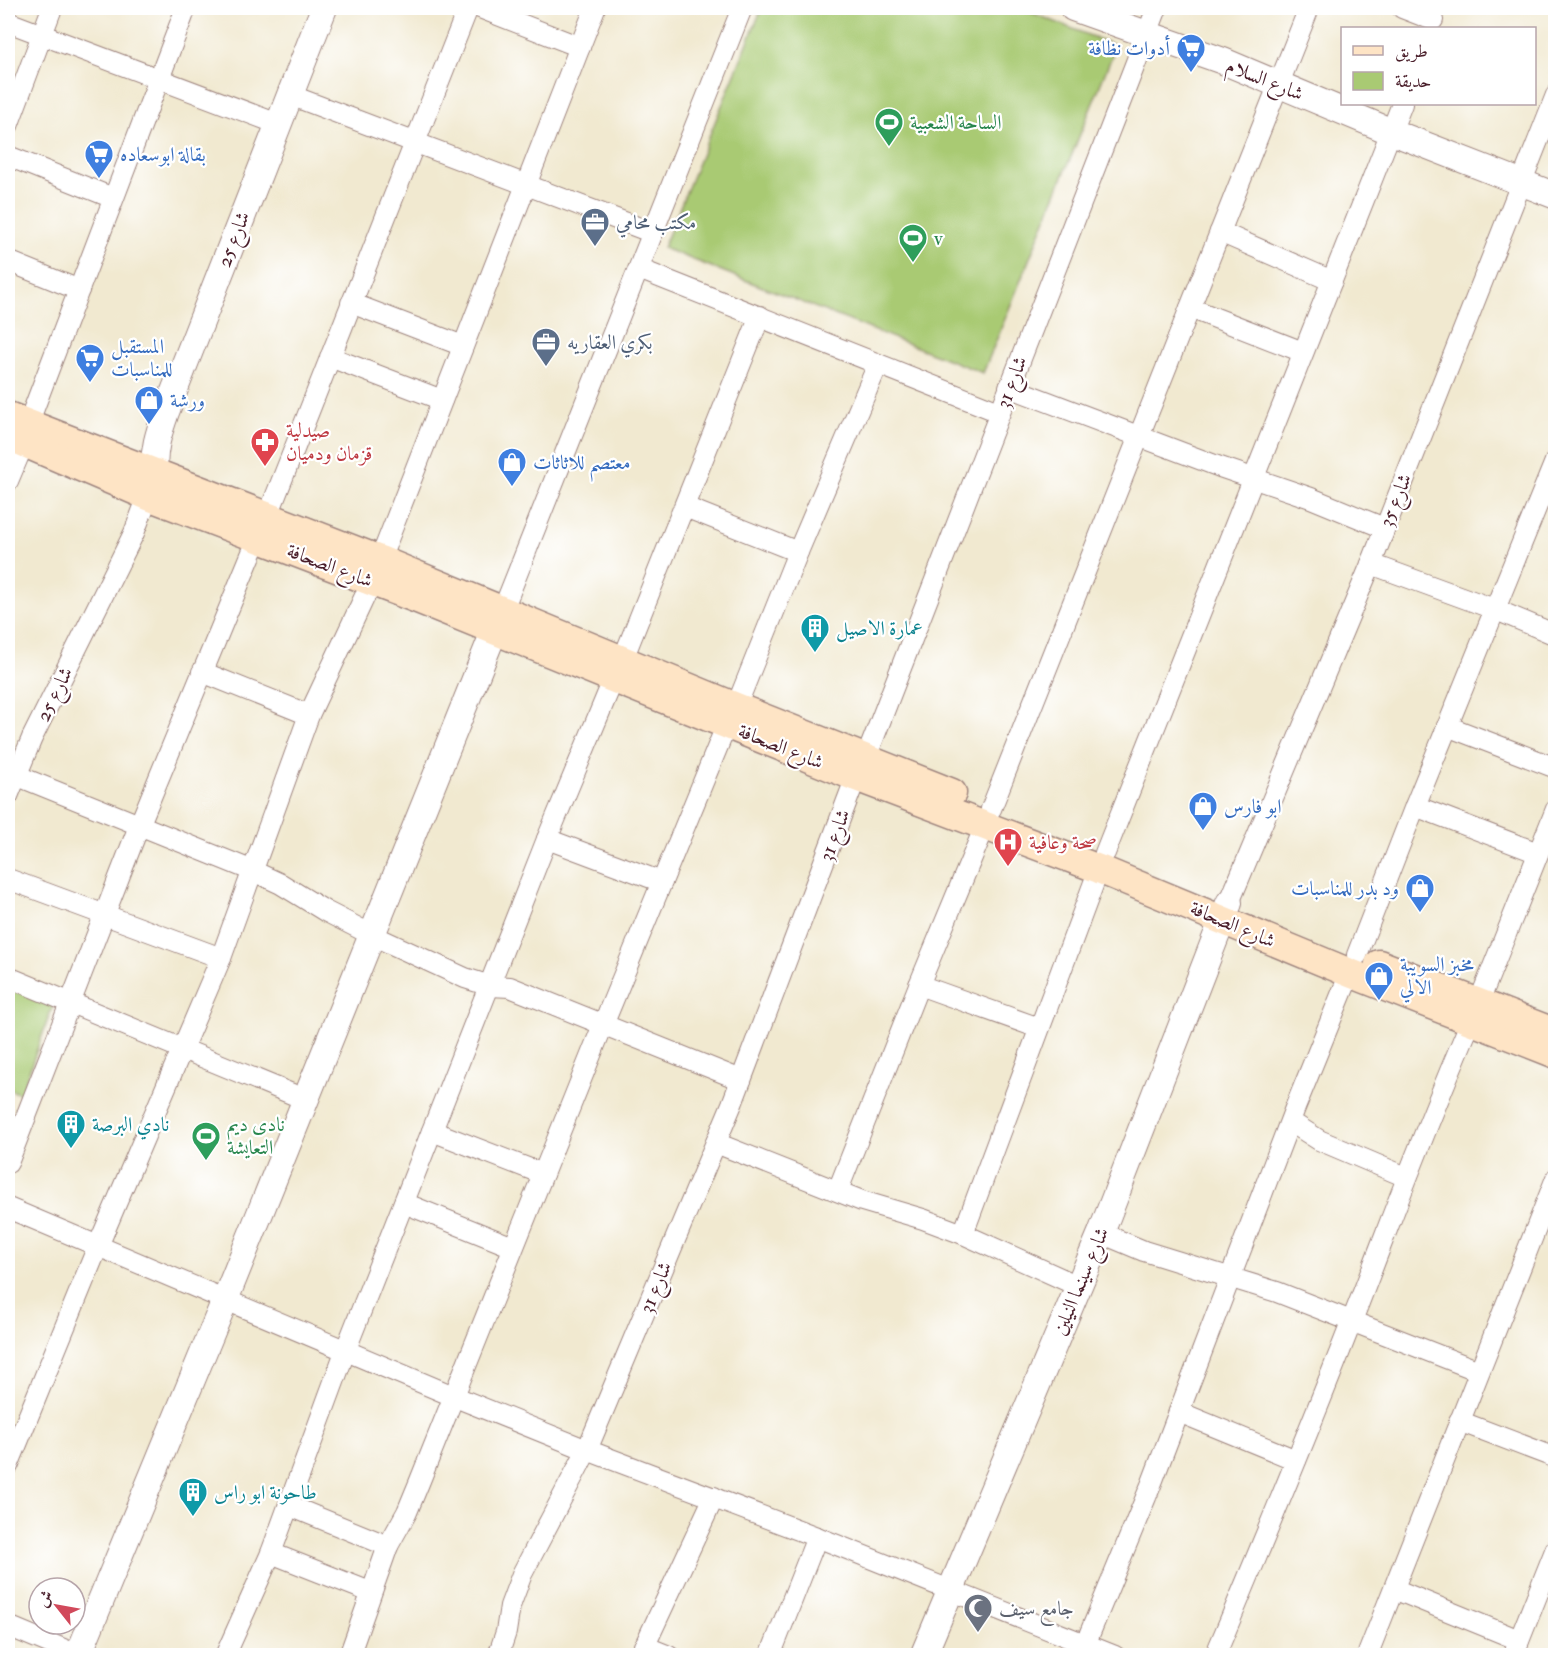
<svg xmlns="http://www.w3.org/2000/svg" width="1563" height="1663" viewBox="0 0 1563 1663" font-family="'IM FELL Double Pica',Amiri,serif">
<rect width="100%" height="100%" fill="#fff"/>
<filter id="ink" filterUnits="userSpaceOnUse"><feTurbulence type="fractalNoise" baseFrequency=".0167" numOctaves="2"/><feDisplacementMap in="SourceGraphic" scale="12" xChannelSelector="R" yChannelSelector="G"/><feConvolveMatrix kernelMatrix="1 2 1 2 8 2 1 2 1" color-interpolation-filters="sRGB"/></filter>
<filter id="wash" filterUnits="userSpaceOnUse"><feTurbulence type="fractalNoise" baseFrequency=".008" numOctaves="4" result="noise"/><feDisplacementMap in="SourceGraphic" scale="24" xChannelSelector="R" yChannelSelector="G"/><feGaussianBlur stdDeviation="1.35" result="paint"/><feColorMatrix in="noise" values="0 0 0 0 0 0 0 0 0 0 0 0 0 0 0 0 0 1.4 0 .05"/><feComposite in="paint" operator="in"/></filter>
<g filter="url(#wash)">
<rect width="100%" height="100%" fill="#f1e9d0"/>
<g fill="#a9ca73" stroke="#7a744f" stroke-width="1.5">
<path d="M762,8h258l96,38 -133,327 -320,-125z"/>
<path d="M8,981l47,19 -34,94 -13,-5z"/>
</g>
</g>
<g filter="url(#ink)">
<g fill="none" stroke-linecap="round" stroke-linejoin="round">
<g stroke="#9e847e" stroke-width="22">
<g id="minor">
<path d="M480,8l100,39"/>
<path d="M1402,8l31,12"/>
<path d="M8,22l270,102"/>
<path d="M290,95l363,138"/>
<path d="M8,126l44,-118"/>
<path d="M8,156l105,42"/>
<path d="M1220,232l112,49"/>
<path d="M8,261l71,29"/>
<path d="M639,269l360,143"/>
<path d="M351,303l112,43"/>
<path d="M1190,308l113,44"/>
<path d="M330,357l112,43"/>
<path d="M1009,387l211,80 91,31 73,30"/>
<path d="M28,424l158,-416"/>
<path d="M8,481l16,-38"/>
<path d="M685,507l113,45"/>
<path d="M267,518l201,-510"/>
<path d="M380,560l215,-552"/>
<path d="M1371,564l123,45 62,26"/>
<path d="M502,612l240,-604"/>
<path d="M623,659l137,-343"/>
<path d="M202,672l107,43"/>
<path d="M736,707l62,-155 80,-188"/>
<path d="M1447,726l109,42"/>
<path d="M8,772l245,99 28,13 44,27 47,24 93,43 25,8 20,1 231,93"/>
<path d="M8,796l24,-58 102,-205 14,-37"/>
<path d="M1415,806l123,47"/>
<path d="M991,809l318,-801"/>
<path d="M547,839l115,43"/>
<path d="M1105,853l297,-749"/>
<path d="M8,879l213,79"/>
<path d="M1229,903l142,-339 185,-469"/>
<path d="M1357,955l58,-149 141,-347"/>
<path d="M8,977l296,122"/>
<path d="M919,985l120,43"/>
<path d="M1479,1002l77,-193"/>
<path d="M1291,1122l28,18 87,37"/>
<path d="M432,1131l111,43"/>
<path d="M716,1143l146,58 61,18 40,15 115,52"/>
<path d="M8,1163l131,-337 119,-288"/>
<path d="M838,1190l81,-205 66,-159"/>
<path d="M404,1203l109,44"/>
<path d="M8,1208l445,188 134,54 230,87 298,119"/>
<path d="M1101,1233l43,18 133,41 202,79"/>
<path d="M963,1234l136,-365"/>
<path d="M1179,1412l117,48"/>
<path d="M1459,1421l97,37"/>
<path d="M8,1466l90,-220 123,-288 88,-243 63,-134"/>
<path d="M290,1506l98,40"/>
<path d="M271,1553l99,39"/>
<path d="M1394,1589l125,51"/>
<path d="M8,1626l72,30"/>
<path d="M1085,1645l66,-160 144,-377 55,-135"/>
<path d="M644,1646l25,10"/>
<path d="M225,1656l46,-103 75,-204 201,-510 67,-161"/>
<path d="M349,1656l39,-110 19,-34 12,-29 184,-458 124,-301"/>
<path d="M498,1656l8,-24 4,-26 12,-32 65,-124 145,-346 124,-327 10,-19 291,-750"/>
<path d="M640,1656l74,-159"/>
<path d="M770,1656l47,-119"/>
<path d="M1215,1656c57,-135 113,-271 165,-408 29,-76 59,-152 91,-227"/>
<path d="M1367,1656l189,-478"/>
<path d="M1513,1656l43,-108"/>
</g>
</g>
<g stroke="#9e847e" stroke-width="28">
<g id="tertiary">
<path d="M1073,8l150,53 169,71 164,64"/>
<path d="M155,474c-3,-22 4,-42 11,-62l158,-404"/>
<path d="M78,1656l147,-356 277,-688"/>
<path d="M923,1656l178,-423 128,-330"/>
</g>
</g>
<g stroke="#9e847e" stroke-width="31">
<g id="secondary">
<path d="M8,416l372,144 356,147 216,86"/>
<path d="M8,436l140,60 272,104 436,177 243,92 251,104 206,81"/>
<path d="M1379,964l177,69"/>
</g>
</g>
<use href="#minor" stroke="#fff" stroke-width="20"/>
<use href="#tertiary" stroke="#fff" stroke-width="26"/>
<use href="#secondary" stroke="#fee4c5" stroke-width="28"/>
</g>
</g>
<defs>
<g id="supermarket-pin" transform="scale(1.5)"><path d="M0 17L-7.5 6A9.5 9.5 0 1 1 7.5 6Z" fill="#3f7fe0" stroke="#fff"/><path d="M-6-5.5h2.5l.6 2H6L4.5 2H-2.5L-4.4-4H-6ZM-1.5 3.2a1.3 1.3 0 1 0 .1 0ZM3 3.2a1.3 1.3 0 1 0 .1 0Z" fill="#fff"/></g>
<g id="stadium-pin" transform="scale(1.5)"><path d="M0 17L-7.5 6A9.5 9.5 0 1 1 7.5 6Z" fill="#2e9e5b" stroke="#fff"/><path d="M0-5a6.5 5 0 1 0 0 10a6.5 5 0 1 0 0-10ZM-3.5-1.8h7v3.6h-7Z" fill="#fff"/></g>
<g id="office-pin" transform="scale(1.5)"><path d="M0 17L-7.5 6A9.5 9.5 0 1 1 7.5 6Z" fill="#5c6f8a" stroke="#fff"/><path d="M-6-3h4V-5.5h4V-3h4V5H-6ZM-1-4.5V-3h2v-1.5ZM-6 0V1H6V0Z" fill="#fff"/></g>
<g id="shop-pin" transform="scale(1.5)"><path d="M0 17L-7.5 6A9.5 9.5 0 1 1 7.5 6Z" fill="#3f7fe0" stroke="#fff"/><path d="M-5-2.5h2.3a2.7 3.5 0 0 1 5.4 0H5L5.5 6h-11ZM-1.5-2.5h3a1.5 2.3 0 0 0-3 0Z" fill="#fff"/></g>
<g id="pharmacy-pin" transform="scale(1.5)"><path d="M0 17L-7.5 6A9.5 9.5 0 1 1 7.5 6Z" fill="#e0444e" stroke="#fff"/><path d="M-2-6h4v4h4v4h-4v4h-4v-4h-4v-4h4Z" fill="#fff"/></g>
<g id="building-pin" transform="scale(1.5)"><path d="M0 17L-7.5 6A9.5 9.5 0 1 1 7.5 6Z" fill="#0f9aa8" stroke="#fff"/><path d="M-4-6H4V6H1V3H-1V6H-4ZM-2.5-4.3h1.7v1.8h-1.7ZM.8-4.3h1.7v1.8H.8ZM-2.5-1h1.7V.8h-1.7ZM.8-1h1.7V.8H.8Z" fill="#fff"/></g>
<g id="hospital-pin" transform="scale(1.5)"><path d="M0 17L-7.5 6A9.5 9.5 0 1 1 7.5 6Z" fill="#e0444e" stroke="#fff"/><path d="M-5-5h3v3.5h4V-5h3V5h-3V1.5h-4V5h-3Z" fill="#fff"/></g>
<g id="mosque-pin" transform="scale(1.5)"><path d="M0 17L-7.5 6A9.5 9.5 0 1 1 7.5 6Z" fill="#6b7280" stroke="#fff"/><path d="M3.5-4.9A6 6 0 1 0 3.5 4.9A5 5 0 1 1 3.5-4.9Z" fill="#fff"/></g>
</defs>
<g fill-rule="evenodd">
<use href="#supermarket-pin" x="1191" y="48"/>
<use href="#stadium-pin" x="889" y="122"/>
<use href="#supermarket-pin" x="99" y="154"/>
<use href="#office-pin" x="595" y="222"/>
<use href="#stadium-pin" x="913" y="238"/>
<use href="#office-pin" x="546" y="342"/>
<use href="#supermarket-pin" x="90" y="358"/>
<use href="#shop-pin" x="149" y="400"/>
<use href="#pharmacy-pin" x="265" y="442"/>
<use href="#shop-pin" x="512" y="462"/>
<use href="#building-pin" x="815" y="628"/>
<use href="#shop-pin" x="1203" y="806"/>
<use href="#hospital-pin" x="1008" y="842"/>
<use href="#shop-pin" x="1420" y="888"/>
<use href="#shop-pin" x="1379" y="976"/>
<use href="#building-pin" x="71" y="1124"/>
<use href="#stadium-pin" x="206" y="1136"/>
<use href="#building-pin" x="193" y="1492"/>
<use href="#mosque-pin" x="978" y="1608"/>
</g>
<g text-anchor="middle" stroke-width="4.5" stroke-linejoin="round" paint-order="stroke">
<g font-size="20" fill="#366cbe" stroke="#fff" text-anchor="start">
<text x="1170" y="55" text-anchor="end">أدوات نظافة</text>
<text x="120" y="161">بقالة ابوسعاده</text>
<text x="111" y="353">المستقبل<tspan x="111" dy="23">للمناسبات</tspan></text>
<text x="170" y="407">ورشة</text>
<text x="533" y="469">معتصم للاثاثات</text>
<text x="1224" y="813">ابو فارس</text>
<text x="1399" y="895" text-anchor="end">ود بدر للمناسبات</text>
<text x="1400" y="971">مخبز السويبة<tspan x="1400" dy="23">الالي</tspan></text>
</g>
<g font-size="20" fill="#4a1f2b" stroke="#fff">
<text transform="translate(1265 79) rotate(22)" y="7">شارع السلام</text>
<text transform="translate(233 239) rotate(-69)" y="7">شارع 25</text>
<text transform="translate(1011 382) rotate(-69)" y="7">شارع 31</text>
<text transform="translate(1395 500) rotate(-68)" y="7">شارع 35</text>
<text transform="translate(330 565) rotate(21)" y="7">شارع الصحافة</text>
<text transform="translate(54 694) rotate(-64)" y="7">شارع 25</text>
<text transform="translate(781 746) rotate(22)" y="7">شارع الصحافة</text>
<text transform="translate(834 835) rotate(-69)" y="7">شارع 31</text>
<text transform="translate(1233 924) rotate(23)" y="7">شارع الصحافة</text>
<text transform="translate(1080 1281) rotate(-67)" y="7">شارع سينما النيلين</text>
<text transform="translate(655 1287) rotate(-67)" y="7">شارع 31</text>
</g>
<g font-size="20" fill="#27864d" stroke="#fff" text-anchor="start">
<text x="910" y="129">الساحة الشعبية</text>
<text x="934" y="245">v</text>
<text x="227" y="1131">نادى ديم<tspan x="227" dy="23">التعايشة</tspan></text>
</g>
<g font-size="20" fill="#4e5e75" stroke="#fff" text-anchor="start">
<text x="616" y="229">مكتب محامي</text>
<text x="567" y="349">بكري العقاريه</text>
</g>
<g font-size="20" fill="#be3a42" stroke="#fff" text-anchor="start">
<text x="286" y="437">صيدلية<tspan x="286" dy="23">قزمان ودميان</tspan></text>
<text x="1029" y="849">صحة وعافية</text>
</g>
<g font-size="20" fill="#0d838f" stroke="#fff" text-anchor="start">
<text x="836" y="635">عمارة الاصيل</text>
<text x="92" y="1131">نادي البرصة</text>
<text x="214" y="1499">طاحونة ابو راس</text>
</g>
<g font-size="20" fill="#5b616d" stroke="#fff" text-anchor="start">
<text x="999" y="1615">جامع سيف</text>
</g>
</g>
<rect width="1563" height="1663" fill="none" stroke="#fff" stroke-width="30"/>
<rect x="1341" y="27" width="195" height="78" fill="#ffffff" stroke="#b7a5aa" stroke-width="1.5"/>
<rect x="1353" y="46" width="30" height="9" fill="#fee4c5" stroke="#b7a5aa" stroke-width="1.5"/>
<text x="1395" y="57" font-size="18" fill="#4a1f2b">طريق</text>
<rect x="1353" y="72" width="30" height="18" fill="#a9ca73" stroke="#b7a5aa" stroke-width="1.5"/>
<text x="1395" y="87" font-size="18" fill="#4a1f2b">حديقة</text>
<g transform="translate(57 1606) rotate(301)"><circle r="28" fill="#ffffff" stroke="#b7a5aa" stroke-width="1.5"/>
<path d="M0-4.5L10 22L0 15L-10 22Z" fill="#d1495b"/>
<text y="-9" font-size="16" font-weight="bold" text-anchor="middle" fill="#4a1f2b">ش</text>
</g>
</svg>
